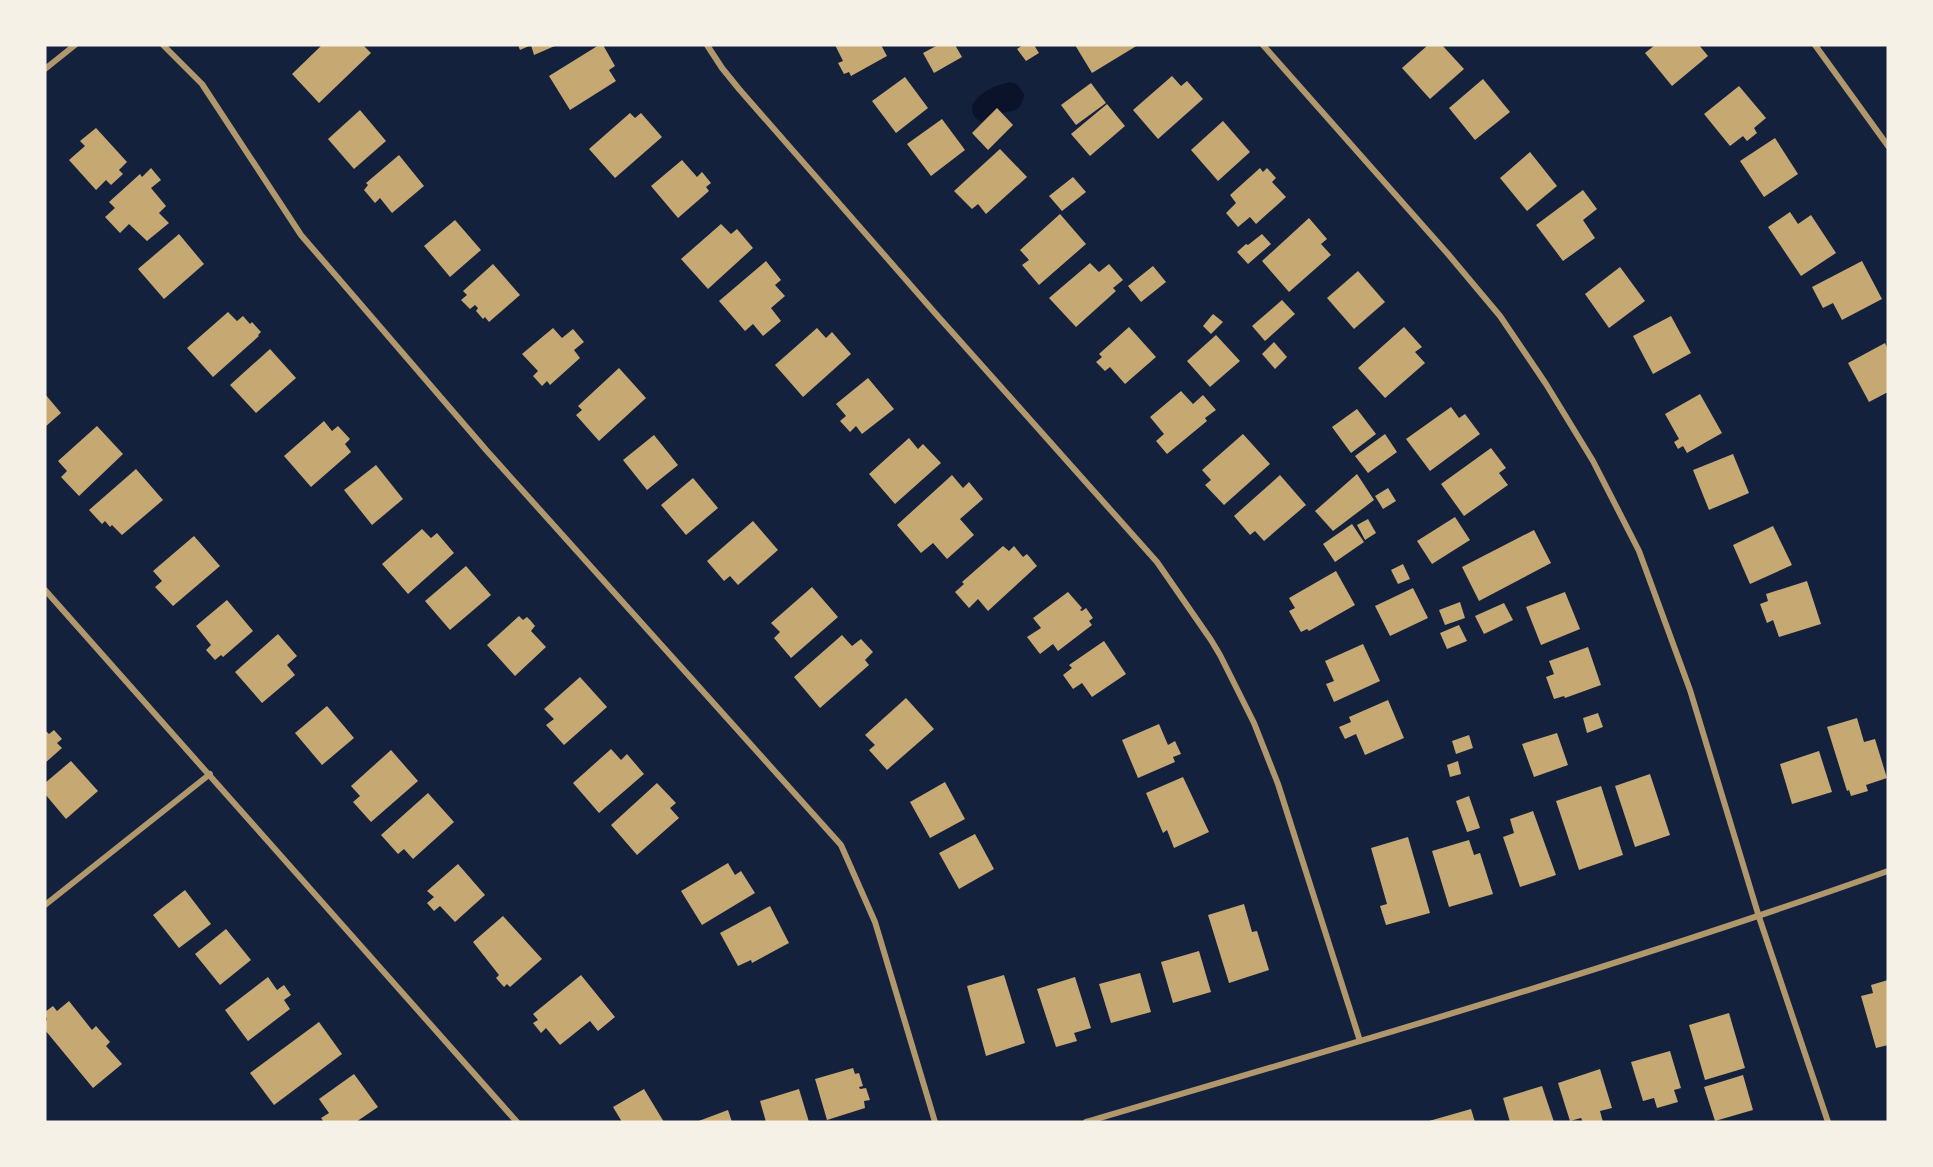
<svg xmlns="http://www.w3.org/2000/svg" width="1933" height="1167" viewBox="0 0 1933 1167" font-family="'Golos Text',sans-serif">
<rect width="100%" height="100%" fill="#14213d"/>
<path fill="#0b132b" d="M1010,82l7,2 7,10c-2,16 -8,17 -22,19l-5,-5 -15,14c-8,-3 -10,-8 -10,-17 9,-14 22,-19 38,-23z"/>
<g fill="#c6a872">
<path d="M322,45h41l8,8 -52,50 -27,-29z"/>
<path d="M518,45h39l-23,10 -3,-10 -11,5z"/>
<path d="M599,45h4l12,21 -6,4 7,11 -46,29 -21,-34z"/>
<path d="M835,45h46l6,11 -36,20 -2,-4 -5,2 -6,-11 5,-2z"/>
<path d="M938,45h17l7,12 -28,16 -11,-20z"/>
<path d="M1023,45h11l5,8 -13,8 -9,-12z"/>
<path d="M1075,45h63l-46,28z"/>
<path d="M1428,45h14l22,24 -34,30 -28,-31z"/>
<path d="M1655,45h44l9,11 -36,30 -27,-33z"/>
<path d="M1172,76l9,10 6,-5 16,18 -45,40 -25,-29z"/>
<path d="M905,77l23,31 -32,25 -24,-32z"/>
<path d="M1483,79l27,33 -35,28 -26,-32z"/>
<path d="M1091,83l15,20 -30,22 -15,-20z"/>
<path d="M1739,86l27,32 -12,10 3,5 -10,8 -4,-5 -13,10 -26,-32z"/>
<path d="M1107,104l18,22 -35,30 -19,-22z"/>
<path d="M997,108l16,17 -25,25 -16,-17z"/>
<path d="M360,110l26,31 -32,28 -26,-30z"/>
<path d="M630,113l5,5 6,-5 21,24 -47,41 -26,-29z"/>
<path d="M942,119l23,31 -34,26 -24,-32z"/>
<path d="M1223,121l27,31 -32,29 -27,-31z"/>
<path d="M96,128l31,34 -8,8 4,4 -12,11 -5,-5 -10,10 -27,-30 16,-14 -5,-5z"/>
<path d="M1775,138l23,36 -34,23 -24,-36z"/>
<path d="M1000,149l27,28 -41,37 -8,-10 -6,5 -18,-18z"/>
<path d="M1530,152l27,34 -30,25 -27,-33z"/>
<path d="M399,155l25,31 -32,27 -12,-15 -5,5 -11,-13 4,-5 -2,-2z"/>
<path d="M682,160l15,17 5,-5 9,11 -5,4 3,4 -31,27 -27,-32z"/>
<path d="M151,168l10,12 -10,8 15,18 -7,7 10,10 -22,18 -18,-17 -9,9 -15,-16 10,-9 -6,-6 31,-28 2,3z"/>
<path d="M1260,168l3,4 4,-4 9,10 -4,4 14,15 -30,27 -6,-7 -12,10 -12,-14 10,-10 -6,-8z"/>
<path d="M1073,177l13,15 -24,19 -13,-15z"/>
<path d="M1583,190l14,19 -14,11 12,18 -32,23 -27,-36z"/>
<path d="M1790,212l8,12 13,-9 25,38 -35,23 -33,-49z"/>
<path d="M1060,214l26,30 -47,41 -17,-20 7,-5 -9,-10z"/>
<path d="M1309,218l18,21 -6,5 10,11 -42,37 -27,-31z"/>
<path d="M455,220l26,30 -31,27 -26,-31z"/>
<path d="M721,224l10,10 6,-5 16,19 -45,41 -27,-30z"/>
<path d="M179,234l25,30 -40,35 -26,-30z"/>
<path d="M1262,234l9,10 -23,20 -11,-12 9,-8 2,1z"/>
<path d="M766,261l15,19 -6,5 10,11 -14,12 10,13 -18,15 -10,-12 -8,7 -26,-30z"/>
<path d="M1862,261l20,38 -40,21 -9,-17 -10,5 -11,-21z"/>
<path d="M1090,263l9,9 10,-8 14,16 -10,8 3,3 -40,36 -27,-29z"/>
<path d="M493,264l27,31 -31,27 -4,-5 -2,2 -7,-8 2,-3 -3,-3 -5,4 -9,-9 6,-5 -4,-4z"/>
<path d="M1153,266l13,16 -25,20 -13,-16z"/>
<path d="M1620,267l25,34 -36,27 -24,-34z"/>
<path d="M1358,271l27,31 -31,27 -27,-31z"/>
<path d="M1282,300l13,14 -30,27 -13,-15z"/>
<path d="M228,312l9,9 6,-5 7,8 2,-2 9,10 -3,3 1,1 -46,41 -26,-29z"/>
<path d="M1213,314l10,8 -12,12 -8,-8z"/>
<path d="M1671,316l20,37 -38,21 -20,-38z"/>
<path d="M1129,327l27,30 -31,27 -15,-17 -5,4 -9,-9 6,-5 -3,-3z"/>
<path d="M1404,327l18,20 -7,5 10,11 -40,35 -27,-30z"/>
<path d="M553,328l9,10 11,-9 11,13 -10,8 6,8 -30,27 -3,-4 -5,5 -9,-10 5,-5 -16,-17z"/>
<path d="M817,328l9,10 6,-6 19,22 -48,43 -28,-32z"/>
<path d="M1216,335l24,26 -30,26 -23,-26z"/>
<path d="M1274,342l13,15 -12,12 -13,-15z"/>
<path d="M1885,343l3,7v42l-19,10 -21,-39z"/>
<path d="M270,349l26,29 -40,35 -26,-28z"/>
<path d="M619,368l27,30 -47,43 -23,-26 6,-5 -4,-4z"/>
<path d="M868,378l26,31 -32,25 -6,-8 -6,6 -10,-11 6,-5 -10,-12z"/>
<path d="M1181,391l12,13 10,-9 13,15 -11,8 2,3 -40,33 -11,-13 8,-7 -14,-17z"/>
<path d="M45,394l16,19 -16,14z"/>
<path d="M1700,394l22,39 -35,20 -4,-7 -5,3 -4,-7 5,-3 -14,-25z"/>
<path d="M1451,407l8,11 6,-4 15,20 -50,37 -24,-32z"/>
<path d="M1357,409l19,25 -25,19 -19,-26z"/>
<path d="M324,421l8,10 6,-5 12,13 -5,5 6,8 -40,35 -27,-31z"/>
<path d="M97,426l26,28 -44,42 -18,-19 6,-6 -9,-10z"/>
<path d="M1243,434l27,30 -46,41 -19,-20 6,-5 -9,-10z"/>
<path d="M1385,434l12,18 -29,21 -13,-17z"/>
<path d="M654,435l24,30 -31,25 -24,-30z"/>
<path d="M909,438l9,11 5,-5 18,19 -46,41 -26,-30z"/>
<path d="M1491,448l15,20 -7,5 9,12 -44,31 -23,-32z"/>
<path d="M1733,454l16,39 -40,17 -16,-40z"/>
<path d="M376,465l27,34 -31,26 -28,-35z"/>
<path d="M136,469l27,31 -41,35 -10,-10 -2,2 -5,-6 -3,3 -13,-14z"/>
<path d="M1357,474l17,26 -41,31 -18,-20z"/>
<path d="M952,475l11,13 6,-6 14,17 -23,20 14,16 -27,24 -14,-16 -12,10 -24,-28z"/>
<path d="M1280,475l26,30 -42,36 -9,-10 -5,4 -16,-19z"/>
<path d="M693,478l25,30 -32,27 -25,-30z"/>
<path d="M1388,488l8,13 -13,8 -8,-13z"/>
<path d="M1455,517l15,23 -38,24 -15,-23z"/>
<path d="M1368,519l8,14 -11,7 -8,-15z"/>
<path d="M753,521l25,29 -40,35 -8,-9 -6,5 -17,-20z"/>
<path d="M1352,524l12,18 -29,20 -12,-18z"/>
<path d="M1773,526l19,39 -42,19 -17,-39z"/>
<path d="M422,529l9,9 6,-5 17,20 -46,41 -26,-30z"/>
<path d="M1534,530l17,33 -72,38 -17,-34z"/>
<path d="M194,536l26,30 -47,40 -18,-19 7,-6 -9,-10z"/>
<path d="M1003,546l6,5 5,-5 9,11 4,-3 10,12 -49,45 -10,-12 -9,9 -14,-16 9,-8 -2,-2z"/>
<path d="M1403,564l7,15 -12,5 -7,-14z"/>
<path d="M466,566l25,29 -41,35 -25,-29z"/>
<path d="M1336,571l19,34 -46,26 -2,-2 -6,3 -12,-21 6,-3 -6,-10z"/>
<path d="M1807,581l14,43 -42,13 -6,-17 -6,3 -7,-19 8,-3 -2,-7z"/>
<path d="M812,587l26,30 -47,41 -17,-20 6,-6 -9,-9z"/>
<path d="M1413,588l15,30 -38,18 -15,-30z"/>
<path d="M1068,592l14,16 -2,2 2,1 4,-3 7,10 -4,3 3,4 -34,26 -5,-7 -13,10 -13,-17 14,-9 -8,-10z"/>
<path d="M1565,592l15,37 -39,16 -15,-38z"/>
<path d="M227,600l26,31 -30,26 -2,-2 -6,5 -9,-10 5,-5 -15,-19z"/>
<path d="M1460,602l5,16 -20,7 -6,-15z"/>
<path d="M1504,603l9,17 -29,14 -9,-18z"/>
<path d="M519,616l4,4 4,-3 4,4 4,5 -4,5 15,16 -31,29 -28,-31z"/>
<path d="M1459,625l8,16 -20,8 -7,-16z"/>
<path d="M278,634l19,22 -10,9 8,10 -33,28 -27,-31z"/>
<path d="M842,635l10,11 9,-7 12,13 -8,8 4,5 -49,43 -26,-31z"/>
<path d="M1104,641l22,33 -34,23 -10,-14 -9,6 -10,-14 9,-7 -3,-3z"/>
<path d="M1363,644l17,37 -46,21 -8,-18 8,-3 -9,-20z"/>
<path d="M1588,647l13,38 -36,13 -1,-2 -10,3 -8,-22 8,-3 -5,-13z"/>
<path d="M580,677l27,30 -43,38 -18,-20 8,-6 -10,-10z"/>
<path d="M906,698l28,31 -47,41 -18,-20 6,-5 -10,-10z"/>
<path d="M1388,700l16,38 -39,17 -9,-21 -11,5 -6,-12 12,-5 -2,-5z"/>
<path d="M327,706l27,32 -32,27 -27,-32z"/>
<path d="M1598,713l5,14 -16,6 -4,-15z"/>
<path d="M1857,718l7,24 11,-3 12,39 -21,7 2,6 -17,5 -2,-6 -2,1 -20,-64z"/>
<path d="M1159,724l9,21 7,-4 6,13 -8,3 2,5 -37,16 -16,-38z"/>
<path d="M45,730l4,4 5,-4 8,9 -5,4 5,5 -17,15z"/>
<path d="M1557,733l11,32 -34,12 -12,-33z"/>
<path d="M1469,735l4,13 -17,6 -4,-13z"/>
<path d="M611,749l10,11 6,-6 17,20 -45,39 -26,-30z"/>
<path d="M391,750l27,31 -47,41 -18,-20 7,-6 -9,-10z"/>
<path d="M1819,751l13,41 -40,12 -12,-40z"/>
<path d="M71,761l27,30 -32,28 -21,-25v-11z"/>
<path d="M1458,761l3,13 -11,3 -3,-12z"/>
<path d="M1650,774l20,61 -35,12 -20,-61z"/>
<path d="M1183,777l26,55 -35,16 -7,-18 -4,3 -17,-40z"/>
<path d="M945,782l20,37 -35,19 -20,-36z"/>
<path d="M657,783l19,20 -6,5 9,10 -42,37 -26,-30z"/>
<path d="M1601,786l22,69 -44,15 -23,-69z"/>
<path d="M428,793l26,29 -41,37 -9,-10 -6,5 -17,-19z"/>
<path d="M1469,796l11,32 -13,4 -11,-31z"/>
<path d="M1533,811l23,64 -36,12 -17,-50 11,-4 -4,-14z"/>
<path d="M975,834l19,35 -35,20 -20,-36z"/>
<path d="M1408,837l22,76 -44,12 -6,-19 7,-2 -16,-56z"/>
<path d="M1469,840l5,15 6,-2 13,41 -44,13 -17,-56z"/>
<path d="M728,863l7,12 6,-4 14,22 -53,32 -21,-34z"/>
<path d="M458,864l27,31 -30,27 -15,-16 -6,5 -7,-8 7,-6 -7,-6z"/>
<path d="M185,890l26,34 -32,24 -26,-33z"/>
<path d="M1244,904l8,28 5,-1 12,39 -40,13 -21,-68z"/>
<path d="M770,906l19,37 -37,20 -1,-3 -13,6 -18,-33z"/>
<path d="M503,916l39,43 -32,28 -3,-3 -3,3 -8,-9 3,-3 -26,-33z"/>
<path d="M226,929l25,31 -31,25 -25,-31z"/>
<path d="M1199,951l12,41 -38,11 -12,-41z"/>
<path d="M1140,973l11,39 -40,11 -12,-39z"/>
<path d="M581,975l34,42 -17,14 -8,-10 -30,24 -14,-17 -5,5 -8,-10 5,-3 -5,-6z"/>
<path d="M1004,975l21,68 -39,13 -19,-70z"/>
<path d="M268,977l9,13 7,-5 7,10 -7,5 6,9 -42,32 -23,-31z"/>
<path d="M1075,977l16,51 -17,5 3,8 -21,6 -19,-58z"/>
<path d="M1888,980v65l-12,3 -15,-52 12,-3 -2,-8z"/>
<path d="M69,1001l23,29 4,-4 14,16 -4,4 16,18 -29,24 -48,-58v-9l2,-1 -2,-8 8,-6 4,5z"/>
<path d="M1729,1013l16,55 -40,12 -16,-55z"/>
<path d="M319,1022l23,32 -68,51 -24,-32z"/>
<path d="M1670,1051l11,37 -7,2 4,12 -21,6 -3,-10 -11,3 -12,-39z"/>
<path d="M853,1068l2,6 4,-1 4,13 -4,1 1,2 6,-1 4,12 -6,1 1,7 -38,12 -12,-41z"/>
<path d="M1600,1069l12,39 -12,3 3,11h-20l-2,-4 -11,3 -12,-38z"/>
<path d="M354,1074l24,33 -22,15h-32l-3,-4 8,-5 -10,-14z"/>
<path d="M1743,1075l10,35 -38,11 -11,-34z"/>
<path d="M1542,1086l12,36h-44l-7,-24z"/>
<path d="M644,1089l20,33h-42l-9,-15z"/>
<path d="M799,1089l10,33h-43l-6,-21z"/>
<path d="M1471,1109l4,13h-46v-1z"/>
<path d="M728,1110l4,12h-36z"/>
</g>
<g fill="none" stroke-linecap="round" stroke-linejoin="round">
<g stroke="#b1986c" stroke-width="6">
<path d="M163,45l39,39 99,151 186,216 354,394 34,77 60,200"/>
<path d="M707,45l15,23 17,21 196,224 222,249 54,78 9,15 34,68 24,61 82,257"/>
<path d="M1263,45l185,209 52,62 46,68 47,77 46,90 51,139 69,227 69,205"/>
<path d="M1815,45l73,101"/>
<path d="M45,69l30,-24"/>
<path d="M45,590l472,532"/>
<path d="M45,905l165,-131"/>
<path d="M1086,1122c269,-79 538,-157 802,-251"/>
</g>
</g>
<rect width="1933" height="1167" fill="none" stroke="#f6f1e7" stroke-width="93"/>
</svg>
